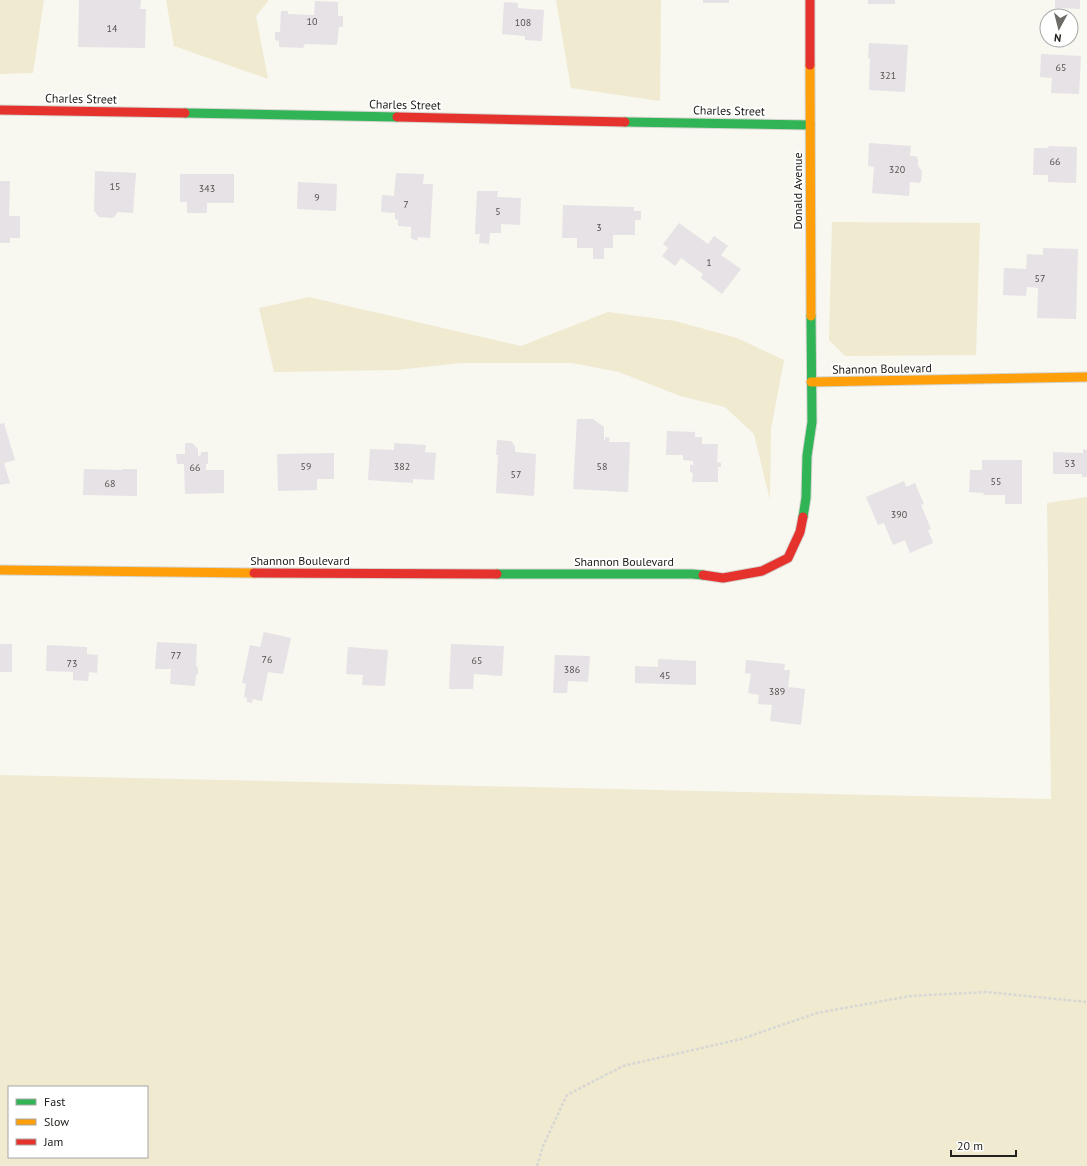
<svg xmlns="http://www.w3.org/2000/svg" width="1087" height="1166" viewBox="0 0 1087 1166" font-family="'PT Sans',sans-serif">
<rect width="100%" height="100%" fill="#f8f7f0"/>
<g fill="#efead0" fill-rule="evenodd">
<path d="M0,0h44l-11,73 -33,1z"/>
<path d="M166,0h103l-13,16 12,63 -94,-33z"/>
<path d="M556,0h105l-1,101 -89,-13z"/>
<path d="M832,222l148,1 -4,132 -131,1 -16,-16z"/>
<path d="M309,297l212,49 87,-34 67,9 62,17 47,22 -13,69 -1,71 -16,-66 -29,-27 -45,-11 -61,-24 -47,-9h-111l-65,7 -122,2 -15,-64z"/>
<path d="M1087,497v669h-1087v-391l1051,24 -4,-296zM9,1087h138v70h-138z"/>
</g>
<g fill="#e7e2e6">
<path d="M79,0h62l-1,9h6l-1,39 -67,-1z"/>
<rect x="703" y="0" width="26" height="3"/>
<rect x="868" y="0" width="27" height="4"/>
<path d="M1055,0h25v9l-25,-1z"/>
<path d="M315,1l23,1v14h5v11h-4l-2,18 -32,-1 -2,4 -24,-1v-6l-4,-1v-8h5l1,-21h7v3l26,1z"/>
<path d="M504,2l14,1v5l26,2 -2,31 -17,-1v-4l-23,-2z"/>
<path d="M869,43l39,2 -3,47 -36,-2 1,-31 -2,-1z"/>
<path d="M1041,54l40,2 -2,38 -28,-1 1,-15 -12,-1z"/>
<path d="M869,143l42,3 -1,10h6l2,4v6l4,5 -1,10 -2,2 -9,-1 -1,14 -37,-3 2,-26 -6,-1z"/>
<path d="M1048,146l29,1 -1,36 -28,-1v-7h-15l1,-27h15z"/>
<path d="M95,171l41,2 -3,40 -15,-1 -5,6 -14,-1 -5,-6z"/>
<path d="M396,173l28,1 -1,10h10l-3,54 -12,-1 -1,4 -6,-3v-11l-13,-1v-6l-3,-1v-6l-14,-1 1,-17 12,1z"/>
<path d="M180,174h54v29h-27v10h-20v-11h-7z"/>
<path d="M0,181h10l-1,35h11v22h-10v5h-10z"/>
<path d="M298,182l39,2 -1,27 -39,-2z"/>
<path d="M477,191h21l-1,6 24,1 -1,27 -19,-1v9h-11l-1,11 -10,-1 1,-9h-5z"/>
<path d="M563,205l71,2v4h7v9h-6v15h-22v13h-9v11h-11v-11h-16v-10h-15z"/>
<path d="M679,223l29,21 6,-8 14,10 -7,9 20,14 -19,25 -21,-16 2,-4 -22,-16 -6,8 -13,-10 6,-8 -5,-4z"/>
<path d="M1043,248l35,1 -2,70 -39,-1 1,-30 -11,-1 -1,9 -23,-1 1,-27 22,1 1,-15 16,1z"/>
<path d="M577,419h16l11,8v13h1v-3l5,1 -1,4h21l-2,50 -55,-3z"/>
<path d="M4,423l11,37 -11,3 6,20 -10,2v-61z"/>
<path d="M667,431l28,1v5h7v7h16l-1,18 4,1v4h-3v15h-26l1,-9 -3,-1v-7h3v-4l-10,-1v-5h-17z"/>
<path d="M497,440l14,1 4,5v6l21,2 -2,42 -38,-3 2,-38h-2z"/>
<path d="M185,443h7l6,6v7l3,-1v-3h7v12h-2v6h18v23l-39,1 -1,-30h-7l-1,-10h9z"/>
<path d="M394,443l32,2 -1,7 11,1 -2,27 -21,-1v4l-45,-3 2,-31 24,1z"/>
<path d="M1083,449l4,1v27h-5v-3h-29v-22l30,1z"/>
<path d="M334,453v26h-17v11l-39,1 -1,-37z"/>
<path d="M982,460h40v44h-17v-9h-22l1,-2 -15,-1 1,-22h12z"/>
<path d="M84,469l38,1v-1h15v27l-54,-1z"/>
<path d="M904,481l2,6 9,-4 9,21 -3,1 10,24 -3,1 5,13 -23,10 -5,-13 -12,5 -9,-22 -6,2 -12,-28z"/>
<path d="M264,632l27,6 -8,36 -15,-2 -6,29 -9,-2 -1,4 -5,-1v-4l-3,-1 2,-13 -4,-1 8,-38 10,2z"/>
<path d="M157,642l40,2 -1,22 2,2v6l-2,1 -1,11 -25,-2 1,-15h-16z"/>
<rect x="0" y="644" width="12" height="28"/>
<path d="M451,644l53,2 -2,30 -28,-2 -1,15h-24z"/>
<path d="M47,645l40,2v7l11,1 -1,18 -8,-1 -1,9 -15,-1v-8l-27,-1z"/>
<path d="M348,647l40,3 -3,36 -23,-1 1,-10 -17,-1z"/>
<path d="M555,655l35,1 -2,26 -20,-1 -1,12h-14z"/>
<path d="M658,659l38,2v24l-61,-2v-17l23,1z"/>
<path d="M746,660l39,4 -1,6h6l-2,17 17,2 -4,36 -31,-4 2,-16 -14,-1 1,-9 -11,-2 3,-19 -6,-1z"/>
</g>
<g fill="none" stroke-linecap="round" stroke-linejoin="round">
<g stroke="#d5d5d0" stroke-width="11">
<g id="fast">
<path d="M185,113l212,4"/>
<path d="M625,122l185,3"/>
<path d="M803,517l3,-19 1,-42 5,-34 -1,-106"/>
<path d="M497,574h195l11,1"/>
</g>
</g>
<g stroke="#d5d5d0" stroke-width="11">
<g id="slow">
<path d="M810,65l1,251"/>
<path d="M811,382l276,-5"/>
<path d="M0,570l254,3"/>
</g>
</g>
<g stroke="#d5d5d0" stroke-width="11">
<g id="jam">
<path d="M810,0v65"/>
<path d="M0,110l185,3"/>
<path d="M397,117l228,5"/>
<path d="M254,573l243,1"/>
<path d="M703,575l20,3 39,-7 26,-13 12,-26 3,-15"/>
</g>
</g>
<path stroke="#d7d7d5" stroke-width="2.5" stroke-dasharray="3 2" stroke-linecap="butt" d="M537,1166l6,-20 24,-51 56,-29 118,-27 76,-26 93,-17 76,-4 101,10"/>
<use href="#fast" stroke="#30b455" stroke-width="9"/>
<use href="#slow" stroke="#ff9f0a" stroke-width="9"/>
<use href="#jam" stroke="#e5322d" stroke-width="9"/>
</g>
<g text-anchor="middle" stroke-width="3.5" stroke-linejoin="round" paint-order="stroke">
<g font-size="10" fill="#545250">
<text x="312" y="25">10</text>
<text x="523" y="26">108</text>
<text x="112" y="32">14</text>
<text x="1061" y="71">65</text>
<text x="888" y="79">321</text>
<text x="1055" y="165">66</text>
<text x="897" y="173">320</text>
<text x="115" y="190">15</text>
<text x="207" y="192">343</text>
<text x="317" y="201">9</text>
<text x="406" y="208">7</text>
<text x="498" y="215">5</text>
<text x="599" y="231">3</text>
<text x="709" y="266">1</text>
<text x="1040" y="282">57</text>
<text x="1070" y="467">53</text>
<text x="306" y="470">59</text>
<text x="402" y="470">382</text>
<text x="602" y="470">58</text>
<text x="195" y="471">66</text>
<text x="516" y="478">57</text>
<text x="996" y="485">55</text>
<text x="110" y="487">68</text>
<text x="899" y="518">390</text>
<text x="176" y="659">77</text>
<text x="267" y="663">76</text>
<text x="477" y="664">65</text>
<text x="72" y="667">73</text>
<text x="572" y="673">386</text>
<text x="665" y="679">45</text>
<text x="777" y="695">389</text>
</g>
<g font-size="12" fill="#22211d" stroke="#fff">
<text transform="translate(81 99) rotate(1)" y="4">Charles Street</text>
<text transform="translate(405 105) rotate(1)" y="4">Charles Street</text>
<text transform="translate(729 111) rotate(1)" y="4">Charles Street</text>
<text transform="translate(798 191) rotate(-90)" y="4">Donald Avenue</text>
<text transform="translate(882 369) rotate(-1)" y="4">Shannon Boulevard</text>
<text x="300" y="565">Shannon Boulevard</text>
<text x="624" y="566">Shannon Boulevard</text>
</g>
</g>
<rect x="8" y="1086" width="140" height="72" fill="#ffffff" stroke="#a7a6a5"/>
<rect x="16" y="1099" width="20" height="6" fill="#30b455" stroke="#a7a6a5"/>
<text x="44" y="1106" font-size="12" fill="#22211d">Fast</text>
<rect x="16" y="1119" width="20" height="6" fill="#ff9f0a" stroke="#a7a6a5"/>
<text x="44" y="1126" font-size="12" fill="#22211d">Slow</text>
<rect x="16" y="1139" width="20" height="6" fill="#e5322d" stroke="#a7a6a5"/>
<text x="44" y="1146" font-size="12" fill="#22211d">Jam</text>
<g transform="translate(1059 28) rotate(187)"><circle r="19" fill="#ffffff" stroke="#a7a6a5"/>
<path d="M0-3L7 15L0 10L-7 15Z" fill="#6d6c67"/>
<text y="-6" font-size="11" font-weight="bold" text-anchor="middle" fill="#22211d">N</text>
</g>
<path d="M951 1150v6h65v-6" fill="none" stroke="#22211d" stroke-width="2"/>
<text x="957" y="1150" font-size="12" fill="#22211d" stroke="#ffffff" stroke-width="3" paint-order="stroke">20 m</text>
</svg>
